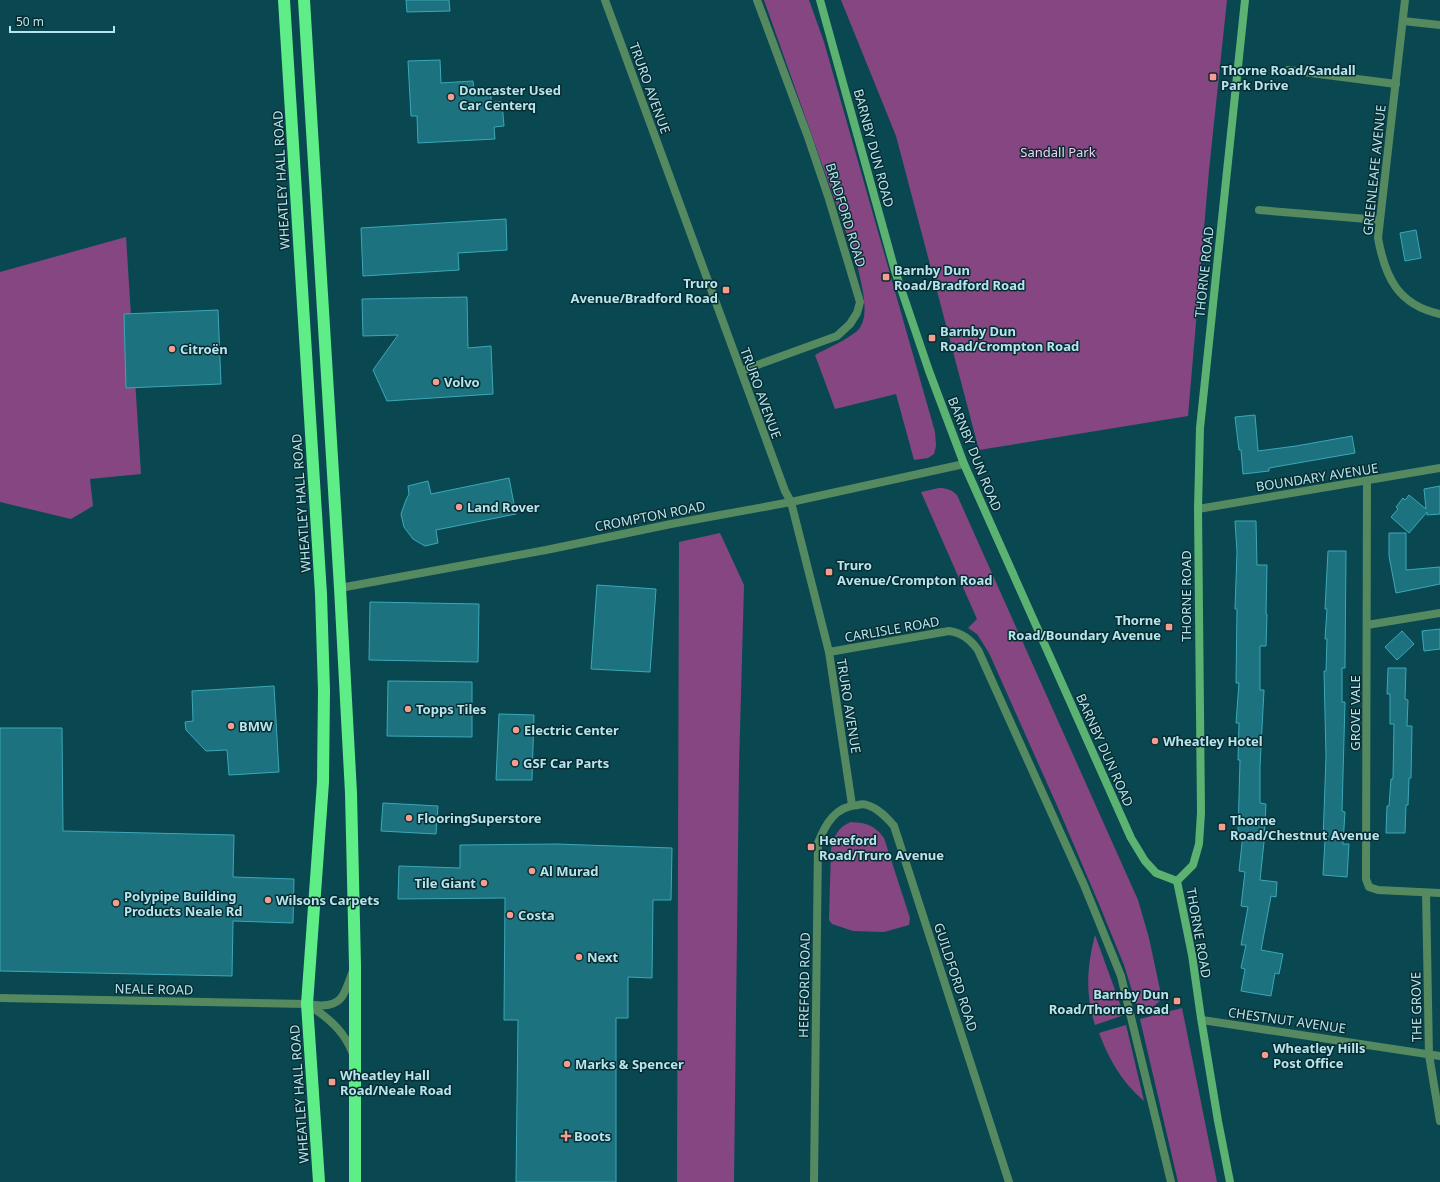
<svg xmlns="http://www.w3.org/2000/svg" width="1440" height="1182" viewBox="0 0 1440 1182" font-family="'Noto Sans',sans-serif">
<rect width="100%" height="100%" fill="#0a4851"/>
<g fill="#864682">
<path d="M764,0h45l15,42 111,390 1,14 -2,8 -6,4 -14,2 -18,-66 -61,15 -20,-54c13,-7 29,-14 41,-23 17,-14 4,-51 1,-69z"/>
<path d="M841,0h386l-18,170 -21,246 -209,34 -83,-314z"/>
<path d="M126,237l15,237 -51,5 3,27 -22,13 -71,-17v-230z"/>
<path d="M939,488c8,0 13,2 18,7l181,405 11,38 13,61 -9,8 -15,3 -14,-45 -25,-61 -40,-94 -70,-157 -12,-19 -9,-6 9,-9 -56,-127z"/>
<path d="M720,533l24,52 -5,181 -5,416h-57l2,-640z"/>
<path d="M851,822c16,1 23,3 33,16l26,80 -1,7 -25,7 -31,-1 -21,-7 -3,-4 2,-71c3,-13 7,-22 20,-27z"/>
<path d="M1095,935l29,80 -29,10c-10,-32 -8,-58 0,-90z"/>
<path d="M1182,1008l35,174h-39l-38,-163z"/>
<path d="M1126,1025l18,76c-23,-20 -34,-40 -45,-68z"/>
</g>
<g fill="#1c727e" stroke="#3ba8b9">
<path d="M406,0h43l1,11 -43,1z"/>
<path d="M440,60l1,23 32,-2 1,12 17,-1v10h11l2,24 -10,1 1,12 -77,4 -1,-27h-6l-3,-55z"/>
<path d="M506,219l1,31 -49,3 1,17 -96,6 -2,-48z"/>
<path d="M1416,230l5,28 -16,3 -5,-28z"/>
<path d="M467,297l1,51 23,-2 2,48 -106,7 -14,-31 25,-35 -35,1 -1,-37z"/>
<path d="M218,310l3,74 -95,4 -2,-74z"/>
<path d="M1255,415l3,36 38,-5 56,-10 3,17 -86,15v3l-26,3 -2,-24h-2l-4,-33z"/>
<path d="M509,478l7,36 -80,16 2,13 -13,3 -12,-7 -9,-12 -3,-13 5,-14 3,-6 -1,-8 20,-5 3,13z"/>
<path d="M1440,486v28l-13,1v-3l-18,21 -18,-16 7,-8 -2,-2 7,-9 2,2 4,-5 17,14 -2,-20z"/>
<path d="M1235,521h21l1,44h10l-1,49h1l-1,32h-6v44h4l-4,76v37l6,1 -2,38 -4,38 17,2 -1,15 -5,-1 -10,54 22,4 -4,20 -4,-1 -4,23 -30,-5 4,-22 -4,-1 5,-23h-5l7,-38 -7,-1 4,-34 -6,-1 4,-37h-5l2,-74h-2l1,-37h-3l3,-40h-3l1,-74h-2l2,-57z"/>
<path d="M1389,533h17v37l34,-3v17l-44,9 -7,-37z"/>
<path d="M1328,551h18l-1,117h-3v34h3l-3,109 3,1 -2,32h6l-2,33 -24,-2 2,-35h-2l3,-83 -2,-86h2l1,-32h-2l2,-30h-2z"/>
<path d="M597,585l59,4 -6,83 -59,-3z"/>
<path d="M370,602l109,2 -1,58 -109,-2z"/>
<path d="M1440,629v20l-16,2 -2,-20z"/>
<path d="M1402,631l12,13 -17,16 -12,-13z"/>
<path d="M1388,668h18l-1,31 3,1 -1,26h5l-1,52h-2l-1,27h-2l-1,28h-19l1,-27h2l2,-27h2l1,-55h-4v-30h-3z"/>
<path d="M388,681l84,1v55l-85,-1z"/>
<path d="M274,686l5,86 -50,3 -2,-25 -21,1 -20,-21 -1,-8 8,-1 -1,-30z"/>
<path d="M499,714l35,1 -2,65h-36z"/>
<path d="M0,728h62l1,103 171,4 -1,42 61,2 -1,44 -60,-2 -1,55 -232,-5z"/>
<path d="M383,803l55,3 -2,28 -55,-3z"/>
<path d="M556,844l116,4 -1,52h-18l-1,78 -24,-1v41h-12v164h-100l2,-162h-14l1,-122 -107,1 1,-33 61,2v-23z"/>
</g>
<g fill="none" stroke-linecap="round" stroke-linejoin="round">
<g stroke="#558960" stroke-width="8">
<path d="M605,0l180,491 6,11 38,150 23,153"/>
<path d="M1405,0l-27,238c7,39 20,67 62,76"/>
<path d="M1403,21l37,4"/>
<path d="M1288,70l108,14"/>
<path d="M1259,210l120,10"/>
<path d="M741,371l96,-35 13,-12 7,-11 3,-11 -31,-103 -21,-62 -51,-137"/>
<path d="M1367,481l-1,398 3,8 9,3 62,3"/>
<path d="M1198,509l242,-41"/>
<path d="M340,588l206,-38 125,-26 120,-22 173,-38"/>
<path d="M1367,625l73,-12"/>
<path d="M829,652l120,-21c13,2 21,8 29,19l106,235 37,91 50,206"/>
<path d="M1426,893l3,162 11,66"/>
<path d="M0,998l307,6c11,2 27,3 34,-6 5,-6 9,-20 12,-27"/>
<path d="M310,1006c19,12 35,26 43,48"/>
<path d="M1202,1020l238,36"/>
<path d="M814,1182l4,-339c7,-18 17,-37 40,-38 3,-1 6,-1 9,0 11,3 20,13 27,21l115,356"/>
</g>
<g stroke="#5cb270" stroke-width="8">
<path d="M820,0l75,271 34,100 35,93 167,374 14,23 11,12 21,8"/>
<path d="M1177,881l16,-16 6,-21 2,-31 -3,-304 2,-81 45,-428"/>
<path d="M1177,881l15,74 9,63 17,103 12,61"/>
</g>
<g stroke="#5eed86" stroke-width="12">
<path d="M284,0l37,594 3,97 -1,91 -16,222 12,178"/>
<path d="M304,0l36,588 11,205 4,172v217"/>
</g>
</g>
<g fill="#f59d8f" stroke="#092c31" stroke-width="1.5">
<rect x="1209" y="73" width="8" height="8" rx="2"/>
<circle cx="451" cy="97" r="4"/>
<rect x="882" y="273" width="8" height="8" rx="2"/>
<rect x="722" y="286" width="8" height="8" rx="2"/>
<rect x="928" y="334" width="8" height="8" rx="2"/>
<circle cx="172" cy="349" r="4"/>
<circle cx="436" cy="382" r="4"/>
<circle cx="459" cy="507" r="4"/>
<rect x="825" y="568" width="8" height="8" rx="2"/>
<rect x="1165" y="623" width="8" height="8" rx="2"/>
<circle cx="408" cy="709" r="4"/>
<circle cx="231" cy="726" r="4"/>
<circle cx="516" cy="730" r="4"/>
<circle cx="1155" cy="741" r="4"/>
<circle cx="515" cy="763" r="4"/>
<circle cx="409" cy="818" r="4"/>
<rect x="1218" y="823" width="8" height="8" rx="2"/>
<rect x="807" y="843" width="8" height="8" rx="2"/>
<circle cx="532" cy="871" r="4"/>
<circle cx="484" cy="883" r="4"/>
<circle cx="268" cy="900" r="4"/>
<circle cx="116" cy="903" r="4"/>
<circle cx="510" cy="915" r="4"/>
<circle cx="579" cy="957" r="4"/>
<rect x="1173" y="997" width="8" height="8" rx="2"/>
<circle cx="1265" cy="1055" r="4"/>
<circle cx="567" cy="1064" r="4"/>
<rect x="328" y="1078" width="8" height="8" rx="2"/>
<path d="M564 1130h4v4h4v4h-4v4h-4v-4h-4v-4h4z"/>
</g>
<g text-anchor="middle" stroke-width="3" stroke-linejoin="round" paint-order="stroke">
<g font-size="13" font-weight="bold" fill="#b6e5ee" stroke="#092c31" text-anchor="start">
<text x="1221" y="75">Thorne Road/Sandall<tspan x="1221" dy="15">Park Drive</tspan></text>
<text x="459" y="95">Doncaster Used<tspan x="459" dy="15">Car Centerq</tspan></text>
<text x="894" y="275">Barnby Dun<tspan x="894" dy="15">Road/Bradford Road</tspan></text>
<text x="718" y="288" text-anchor="end">Truro<tspan x="718" dy="15">Avenue/Bradford Road</tspan></text>
<text x="940" y="336">Barnby Dun<tspan x="940" dy="15">Road/Crompton Road</tspan></text>
<text x="180" y="354">Citroën</text>
<text x="444" y="387">Volvo</text>
<text x="467" y="512">Land Rover</text>
<text x="837" y="570">Truro<tspan x="837" dy="15">Avenue/Crompton Road</tspan></text>
<text x="1161" y="625" text-anchor="end">Thorne<tspan x="1161" dy="15">Road/Boundary Avenue</tspan></text>
<text x="416" y="714">Topps Tiles</text>
<text x="239" y="731">BMW</text>
<text x="524" y="735">Electric Center</text>
<text x="1163" y="746">Wheatley Hotel</text>
<text x="523" y="768">GSF Car Parts</text>
<text x="417" y="823">FlooringSuperstore</text>
<text x="1230" y="825">Thorne<tspan x="1230" dy="15">Road/Chestnut Avenue</tspan></text>
<text x="819" y="845">Hereford<tspan x="819" dy="15">Road/Truro Avenue</tspan></text>
<text x="540" y="876">Al Murad</text>
<text x="476" y="888" text-anchor="end">Tile Giant</text>
<text x="124" y="901">Polypipe Building<tspan x="124" dy="15">Products Neale Rd</tspan></text>
<text x="276" y="905">Wilsons Carpets</text>
<text x="518" y="920">Costa</text>
<text x="587" y="962">Next</text>
<text x="1169" y="999" text-anchor="end">Barnby Dun<tspan x="1169" dy="15">Road/Thorne Road</tspan></text>
<text x="1273" y="1053">Wheatley Hills<tspan x="1273" dy="15">Post Office</tspan></text>
<text x="575" y="1069">Marks &amp; Spencer</text>
<text x="340" y="1080">Wheatley Hall<tspan x="340" dy="15">Road/Neale Road</tspan></text>
<text x="574" y="1141">Boots</text>
</g>
<g font-size="13" fill="#b6e5ee" stroke="#092c31">
<text transform="translate(650 88) rotate(70)" y="5">TRURO AVENUE</text>
<text transform="translate(874 148) rotate(75)" y="5">BARNBY DUN ROAD</text>
<text transform="translate(1374 170) rotate(-84)" y="5">GREENLEAFE AVENUE</text>
<text transform="translate(281 180) rotate(-93)" y="5">WHEATLEY HALL ROAD</text>
<text transform="translate(846 215) rotate(73)" y="5">BRADFORD ROAD</text>
<text transform="translate(1204 272) rotate(-84)" y="5">THORNE ROAD</text>
<text transform="translate(761 393) rotate(70)" y="5">TRURO AVENUE</text>
<text transform="translate(975 454) rotate(68)" y="5">BARNBY DUN ROAD</text>
<text transform="translate(1317 477) rotate(-9)" y="5">BOUNDARY AVENUE</text>
<text transform="translate(301 503) rotate(-94)" y="5">WHEATLEY HALL ROAD</text>
<text transform="translate(650 516) rotate(-11)" y="5">CROMPTON ROAD</text>
<text transform="translate(1186 596) rotate(-90)" y="5">THORNE ROAD</text>
<text transform="translate(892 629) rotate(-10)" y="5">CARLISLE ROAD</text>
<text transform="translate(849 706) rotate(81)" y="5">TRURO AVENUE</text>
<text transform="translate(1355 713) rotate(-90)" y="5">GROVE VALE</text>
<text transform="translate(1105 750) rotate(66)" y="5">BARNBY DUN ROAD</text>
<text transform="translate(1199 933) rotate(80)" y="5">THORNE ROAD</text>
<text transform="translate(956 977) rotate(72)" y="5">GUILDFORD ROAD</text>
<text transform="translate(804 985) rotate(-89)" y="5">HEREFORD ROAD</text>
<text transform="translate(154 989) rotate(1)" y="5">NEALE ROAD</text>
<text transform="translate(1416 1007) rotate(-91)" y="5">THE GROVE</text>
<text transform="translate(1287 1020) rotate(8)" y="5">CHESTNUT AVENUE</text>
<text transform="translate(299 1094) rotate(-94)" y="5">WHEATLEY HALL ROAD</text>
</g>
<g font-size="13" fill="#f8d1f4" stroke="#092c31">
<text x="1058" y="157">Sandall Park</text>
</g>
</g>
<path d="M10 26v6h104v-6" fill="none" stroke="#b6e5ee" stroke-width="2"/>
<text x="16" y="26" font-size="12" fill="#b6e5ee" stroke="#092c31" stroke-width="3" paint-order="stroke">50 m</text>
</svg>
